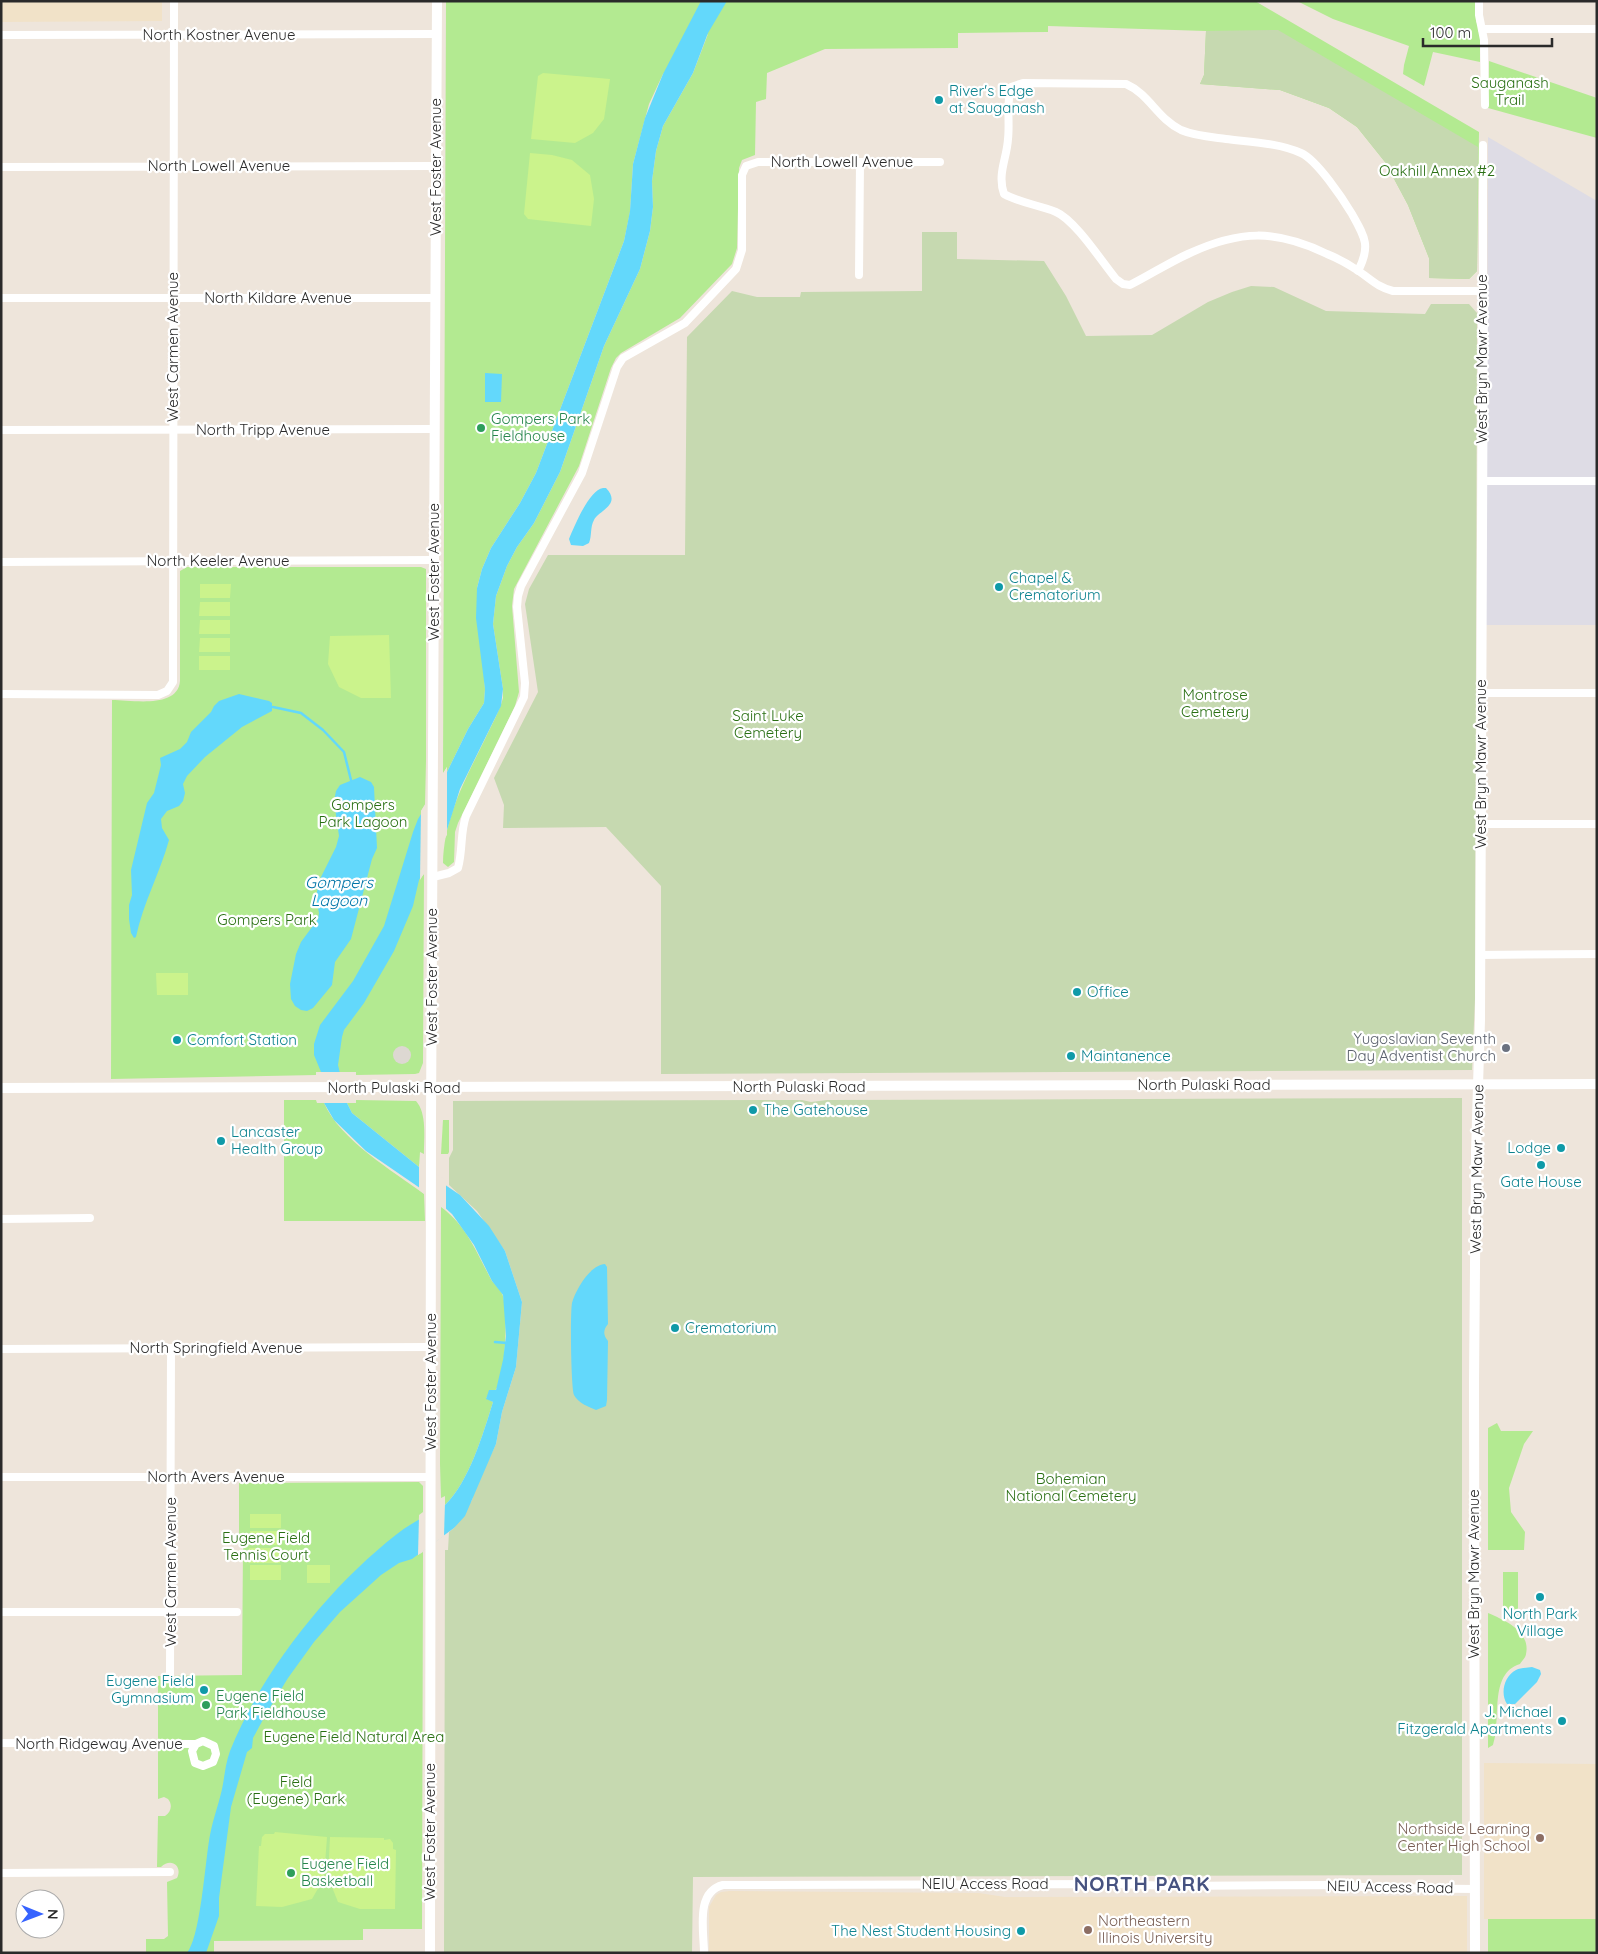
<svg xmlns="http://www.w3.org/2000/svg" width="1598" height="1954" viewBox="0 0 1598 1954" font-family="Quicksand,sans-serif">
<rect width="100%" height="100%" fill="#eee5db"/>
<path fill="#dedce5" d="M1488,137l109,64v424h-111z"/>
<g fill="#f1e2c8">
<path d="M1,1h161v20l-161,1z"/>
<path d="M1484,1763l113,1v155h-113z"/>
<path d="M730,1891l249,2 26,4 462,-1v57h-758v-46l7,-12 5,-3z"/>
</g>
<g fill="#b3ea91">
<path d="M446,1h809l224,131 -2,139 -8,8 -40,-1v-20l-21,-53 -23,-43 -28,-35 -28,-19 -49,-18 -80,-6 4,-9 2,-44 -158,-5v6l-90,1v15l-133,1 -58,24 -1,26 -10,3 -1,53 -13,5 -3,8 -2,80 -5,16 -52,54 -59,35 -5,5 -5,10 -32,98 -65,123 -2,17 7,86 -4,14 -57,117 -3,9 -1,30 -6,5 -5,-4c1,-46 23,-85 43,-126 6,-13 13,-25 17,-39v-9l-10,-65 3,-28 11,-30 10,-19 17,-24 26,-51 44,-126 36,-77 10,-38 3,-24 -1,-26 4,-30 7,-25 30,-53 15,-39 -45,40 -14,30 -16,60 -3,48 -6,29 -88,232 -16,30 -29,45 -9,21 -5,19 8,101 -1,14 -16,26 -21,43v-5l-4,6z"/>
<path d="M1297,1h178l1,20 4,10v31l-47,-10 -9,34 -21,-12 1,-9 5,-19 -76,-27z"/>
<path d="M1489,61l108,37v40l-109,-30z"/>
<path d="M187,567h234l5,2v192l-1,44 -4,6 -1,68 4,-5 -1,189 -4,10 -4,1 -59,1v-3h-40v3l-205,4 1,-379c20,0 66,9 68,-19v-110z"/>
<path d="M284,1100h32l1,3h7c16,37 69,68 100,91l1,27h-141z"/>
<path d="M356,1100l60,1c11,12 8,37 8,53l-4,-2 -1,15 -67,-54 -5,-10h9z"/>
<path d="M443,1120h6v32l-1,2h-7z"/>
<path d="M441,1207c26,19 35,45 51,74 4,5 9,9 11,15 5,17 3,82 -8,95 -2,3 -6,5 -9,7l7,4c-10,32 -24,80 -48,103v-9l-4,2 -1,-34z"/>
<path d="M1497,1423l4,8h32l-9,13 -15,44 2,24 14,20 -1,18h-36v-122z"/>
<path d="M419,1482l4,4v26l-4,3 -1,40 5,-3 -1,377h-59v11l-149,1v12h-68v-14h18l4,-3 -1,-54 10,-4c6,-12 -6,-21 -16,-11h-4l1,-51h7c6,-4 8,-11 3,-17l-4,-2 -6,2v-123l84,-1 1,-128h-4v-64z"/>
<rect x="1503" y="1572" width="15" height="42"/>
<path d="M1488,1613c16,7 43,18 38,41 0,3 -4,7 -6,10 -32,10 -18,56 -27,81l-5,3z"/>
<rect x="1488" y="1919" width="109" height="34"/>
</g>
<g fill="#c6d9b0">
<path d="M1278,30l200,117 -1,124 -8,8 -40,-1v-20l-21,-53 -23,-43 -28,-35 -28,-19 -49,-18 -80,-6 4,-9 2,-44z"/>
<path d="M922,232h35v27l87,2 22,35 20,40 66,-1 56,-33 24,-10 19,-6 23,1 52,24 99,3 6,-10h38l8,9 -2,686 -3,71 -811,4v-188l-55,-59 -103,1 1,-23 -10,-27 44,-86 -13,-88 4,-15 19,-34h137l2,-218 45,-46 25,6h43l1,-5 121,-1z"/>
<path d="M1462,1098v777l-769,2 -1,76h-248l1,-403h3l1,-18 5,-4 18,-28 2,-9 22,-47 6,-32 14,-45 6,-65 -17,-51 -28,-40 -28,-26v-27l4,-8v-49l349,-1 9,2 16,-2z"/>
</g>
<g fill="#cbf38c">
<path d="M543,73l67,6 -6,40 -11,14 -18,10 -44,-4 7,-63z"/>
<path d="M530,153l22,2 20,5 18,15 4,24 -3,27 -63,-7 -4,-5z"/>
<path d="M200,584h31l-1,14h-30z"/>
<path d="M200,602h30v14h-31z"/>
<path d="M200,620h30v14h-31z"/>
<path d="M389,635l2,63h-30l-22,-11 -11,-23 2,-28z"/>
<path d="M200,638h30v14h-31z"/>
<rect x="199" y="656" width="31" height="14"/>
<path d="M156,973h32v22h-31z"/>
<rect x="250" y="1514" width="31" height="14"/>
<rect x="250" y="1531" width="31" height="14"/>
<rect x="249" y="1548" width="31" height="15"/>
<rect x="250" y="1565" width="31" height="15"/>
<rect x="307" y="1565" width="23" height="18"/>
<path d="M275,1832l52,5 -3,41 -12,21 -30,8 -26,-1 3,-60h2l1,-9 3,-3h9z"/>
<path d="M330,1837l54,1v2l6,-1 3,4v6l3,1 -1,59h-35l-22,-7 -10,-25z"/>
</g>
<circle fill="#ddd8d2" cx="402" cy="1055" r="9"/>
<g fill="#63d8fb">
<path d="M701,1h26l-19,32 -15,40 -30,53 -7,25 -4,30 1,26 -3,24 -10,38 -36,77 -44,126 -26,51 -17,24 -10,19 -11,30 -3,28 10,65 -2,17 -41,83 -13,41 -28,50 -6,26 -19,45 -30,52 -20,27 -2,7 -4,28 9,38 5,10 67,54 41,28 29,31 16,25 17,51 -6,65 -14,45 -6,32 -31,72 -11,12 -42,31 -13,4 -18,12 -41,37 -26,30 -26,36 -22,36 -13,24 -1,10 -5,4 -16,55 -12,91v18l-13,37h-19c14,-17 18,-92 23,-118 3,-17 10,-34 13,-51 2,-12 3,-22 7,-33 32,-80 99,-164 167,-217 14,-11 32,-20 48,-29 24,-23 38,-71 48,-103l-7,-3 3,-9h7l7,-30 3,-24 -3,-41 -11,-14 -18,-36 -22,-31 -19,-17 -67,-46 -32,-31 -10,-17 -3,-31 -7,-17v-11l6,-19 33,-44 31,-55 29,-94 5,-13 29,-47 21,-43 16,-26 1,-14 -9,-71 1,-30 5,-19 9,-21 29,-45 16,-30 88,-232 6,-30 3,-47 12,-46 18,-44z"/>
<path d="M485,373l17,1 -1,28h-16z"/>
<path d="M603,488h3c16,17 -7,22 -12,32 -4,7 -2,16 -5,23l-6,3 -12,-1 -2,-6c5,-12 20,-49 34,-51z"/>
<path d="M239,694l30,7 3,2v8l-30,16 -37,30 -18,19 -4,8 2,9 -2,8 -4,5 -12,5 -6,8 1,9 7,12c-9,33 -26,63 -33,97l-2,1 -3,-5 -2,-14v-14l3,-10 -1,-25 16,-67 7,-10 7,-28 -1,-7 20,-9 7,-7 4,-10 20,-20 3,-6 5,-5z"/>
<path d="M360,777l11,5 3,5 3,61 -5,11 -21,80 -16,23 -3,23 -19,23 -6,3 -6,-1 -6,-4 -4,-7 -1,-15 6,-30 5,-12 17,-23 1,-6 -3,-16 3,-16 17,-34 3,-11 -5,-35 2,-10 4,-6z"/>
<path d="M605,1264l2,3 1,57c-5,6 -5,11 0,17l-1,59 -1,6 -10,4c-7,-3 -18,-7 -22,-15 -3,-8 -4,-81 -2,-92 4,-14 18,-38 33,-39z"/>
<path d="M1532,1667l8,3 1,4 -4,8 -22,22h-8c-7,-10 -3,-28 9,-34 4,-2 11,-2 16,-3z"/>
</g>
<g fill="#eee5db">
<path d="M447,767v68l-27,45 1,-69z"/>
<path d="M318,1072h24l8,31h-28l-1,-20z"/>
<path d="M419,1164l27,16v30l-27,-20z"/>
<path d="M445,1502l-1,34 -26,19 1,-38z"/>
</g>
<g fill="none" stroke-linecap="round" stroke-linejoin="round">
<g stroke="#63d8fb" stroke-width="2.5">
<path d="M273,707l28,6 22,17 21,22 7,28"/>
<path d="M495,1342l12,1"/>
</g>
<g stroke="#fff" stroke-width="8">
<path d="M1479,1v14l5,25 1,65"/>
<path d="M1482,29h115"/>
<path d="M1,35l436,-1"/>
<path d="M1,167l435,-1"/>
<path d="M1358,271c13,-25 7,-34 -6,-57 -9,-15 -35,-54 -51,-61 -22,-10 -51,-11 -75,-14 -15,-2 -31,-3 -45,-9 -23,-11 -32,-36 -55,-46l-103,-1 -12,4c-5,16 -1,35 -3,52 -1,19 -11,35 -4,55 16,9 35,11 52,18 19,8 46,50 60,67l7,5 7,1c20,-10 38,-22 58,-31 51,-24 88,-25 139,0 10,4 21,10 30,16 14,9 20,17 36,21h90v-146"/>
<path d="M859,275l1,-112"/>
<path d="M1,298h435"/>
<path d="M1,430l434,-1"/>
<path d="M1482,481h115"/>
<path d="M1,562l434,-2"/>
<path d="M1481,693h116"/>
<path d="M1,694l157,1 9,-4 6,-9 1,-681"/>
<path d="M1481,824h116"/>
<path d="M433,877l16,-4 9,-5c5,-18 2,-35 8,-52l58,-119 1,-14 -8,-76 1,-11 3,-10 61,-113 35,-106 6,-9 62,-35 51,-54 6,-19v-75l4,-9 12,-4h182"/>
<path d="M1480,955l117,-1"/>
<path d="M1,1219l89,-1"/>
<path d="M1,1349l430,-2"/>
<path d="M1,1477h430"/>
<path d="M1,1612h236"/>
<path d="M170,1676l1,-328"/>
<path d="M1,1743l195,1 7,-3 11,5 2,8 -3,8 -10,4 -8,-3 -3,-12 4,-7"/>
<path d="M1,1873l169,-1"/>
<path d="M704,1953c0,-22 -9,-61 19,-68l396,-1 50,2 158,-1 55,3 93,1"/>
</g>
<g stroke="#fff" stroke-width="10">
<path d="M1,1088l1596,-4"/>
<path d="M430,1953l1,-831 6,-1121"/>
<path d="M1475,1953l-1,-572 2,-229 4,-132 3,-729"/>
</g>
</g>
<g fill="#0f9aa8" stroke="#fff" stroke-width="2">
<circle cx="939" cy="100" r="5"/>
<circle cx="999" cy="587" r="5"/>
<circle cx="1077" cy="992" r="5"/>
<circle cx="177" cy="1040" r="5"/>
<circle cx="1071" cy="1056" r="5"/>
<circle cx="753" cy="1110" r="5"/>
<circle cx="221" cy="1141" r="5"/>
<circle cx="1561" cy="1148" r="5"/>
<circle cx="1541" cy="1165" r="5"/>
<circle cx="675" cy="1328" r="5"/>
<circle cx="1540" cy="1597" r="5"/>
<circle cx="204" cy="1690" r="5"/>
<circle cx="1562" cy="1721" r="5"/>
<circle cx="1021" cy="1931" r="5"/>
</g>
<g fill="#2e9e5b" stroke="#fff" stroke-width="2">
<circle cx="481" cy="428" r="5"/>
<circle cx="206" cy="1705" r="5"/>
<circle cx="291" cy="1873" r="5"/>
</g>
<circle fill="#6b7280" stroke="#fff" stroke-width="2" cx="1506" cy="1048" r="5"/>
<g fill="#8d6e63" stroke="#fff" stroke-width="2">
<circle cx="1540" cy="1838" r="5"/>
<circle cx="1088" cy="1930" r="5"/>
</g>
<g text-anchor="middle" stroke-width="4.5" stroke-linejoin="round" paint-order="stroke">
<g font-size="15" fill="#2a2a2a" stroke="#fff">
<text x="219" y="40">North Kostner Avenue</text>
<text x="842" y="167">North Lowell Avenue</text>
<text x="219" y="171">North Lowell Avenue</text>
<text transform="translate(436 167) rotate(-90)" y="5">West Foster Avenue</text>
<text x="278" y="303">North Kildare Avenue</text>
<text transform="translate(173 347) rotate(-90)" y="5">West Carmen Avenue</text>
<text transform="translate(1482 359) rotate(-90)" y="5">West Bryn Mawr Avenue</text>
<text x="263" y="435">North Tripp Avenue</text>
<text x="218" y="566">North Keeler Avenue</text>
<text transform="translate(434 572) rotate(-90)" y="5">West Foster Avenue</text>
<text transform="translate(1481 764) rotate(-90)" y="5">West Bryn Mawr Avenue</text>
<text transform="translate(432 977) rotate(-90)" y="5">West Foster Avenue</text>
<text x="1204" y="1090">North Pulaski Road</text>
<text x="799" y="1092">North Pulaski Road</text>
<text x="394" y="1093">North Pulaski Road</text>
<text transform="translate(1477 1169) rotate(-89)" y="5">West Bryn Mawr Avenue</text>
<text x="216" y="1353">North Springfield Avenue</text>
<text transform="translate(431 1382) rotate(-90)" y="5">West Foster Avenue</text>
<text x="216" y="1482">North Avers Avenue</text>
<text transform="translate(171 1572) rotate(-90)" y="5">West Carmen Avenue</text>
<text transform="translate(1474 1574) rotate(-90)" y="5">West Bryn Mawr Avenue</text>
<text x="99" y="1749">North Ridgeway Avenue</text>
<text transform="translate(430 1832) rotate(-90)" y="5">West Foster Avenue</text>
<text x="985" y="1889">NEIU Access Road</text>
<text transform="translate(1390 1887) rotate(1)" y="5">NEIU Access Road</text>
</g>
<g font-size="15" fill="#296f13" stroke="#fff">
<text x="1510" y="88">Sauganash<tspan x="1510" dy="17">Trail</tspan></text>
<text x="1437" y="176">Oakhill Annex #2</text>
<text x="1215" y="700">Montrose<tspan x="1215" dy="17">Cemetery</tspan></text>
<text x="768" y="721">Saint Luke<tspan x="768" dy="17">Cemetery</tspan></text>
<text x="363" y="810">Gompers<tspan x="363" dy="17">Park Lagoon</tspan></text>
<text x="267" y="925">Gompers Park</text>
<text x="1071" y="1484">Bohemian<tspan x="1071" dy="17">National Cemetery</tspan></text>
<text x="266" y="1543">Eugene Field<tspan x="266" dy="17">Tennis Court</tspan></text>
<text x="354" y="1742">Eugene Field Natural Area</text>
<text x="296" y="1787">Field<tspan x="296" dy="17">(Eugene) Park</tspan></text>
</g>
<g font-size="15" fill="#0d838f" stroke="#fff" text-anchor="start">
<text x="949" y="96">River's Edge<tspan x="949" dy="17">at Sauganash</tspan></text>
<text x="1009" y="583">Chapel &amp;<tspan x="1009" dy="17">Crematorium</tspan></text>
<text x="1087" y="997">Office</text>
<text x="187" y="1045">Comfort Station</text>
<text x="1081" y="1061">Maintanence</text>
<text x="763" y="1115">The Gatehouse</text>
<text x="231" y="1137">Lancaster<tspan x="231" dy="17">Health Group</tspan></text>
<text x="1551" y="1153" text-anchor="end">Lodge</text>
<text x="1541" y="1187" text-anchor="middle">Gate House</text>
<text x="685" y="1333">Crematorium</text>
<text x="1540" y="1619" text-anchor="middle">North Park<tspan x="1540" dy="17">Village</tspan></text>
<text x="194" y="1686" text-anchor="end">Eugene Field<tspan x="194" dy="17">Gymnasium</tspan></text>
<text x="1552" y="1717" text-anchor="end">J. Michael<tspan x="1552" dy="17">Fitzgerald Apartments</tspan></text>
<text x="1011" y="1936" text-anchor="end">The Nest Student Housing</text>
</g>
<g font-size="15" fill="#27864d" stroke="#fff" text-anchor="start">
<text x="491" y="424">Gompers Park<tspan x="491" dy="17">Fieldhouse</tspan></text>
<text x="216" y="1701">Eugene Field<tspan x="216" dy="17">Park Fieldhouse</tspan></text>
<text x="301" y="1869">Eugene Field<tspan x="301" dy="17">Basketball</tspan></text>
</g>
<g font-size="15" fill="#5b616d" stroke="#fff" text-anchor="end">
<text x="1496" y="1044">Yugoslavian Seventh<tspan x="1496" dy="17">Day Adventist Church</tspan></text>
</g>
<g font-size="15" fill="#785e54" stroke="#fff" text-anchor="end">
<text x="1530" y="1834">Northside Learning<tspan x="1530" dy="17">Center High School</tspan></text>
<text x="1098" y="1926" text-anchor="start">Northeastern<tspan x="1098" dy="17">Illinois University</tspan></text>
</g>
<g font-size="16" font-style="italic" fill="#0075a8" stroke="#fff">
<text x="339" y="888">Gompers<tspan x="339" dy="18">Lagoon</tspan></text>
</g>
<g font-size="20" font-weight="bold" letter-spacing="1" fill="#465280" stroke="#fff">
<text x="1142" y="1891">NORTH PARK</text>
</g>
</g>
<rect width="1598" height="1954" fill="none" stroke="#2a2a2a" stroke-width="5"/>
<g transform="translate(40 1914) rotate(91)"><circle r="24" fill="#ffffff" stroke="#aaaaaa"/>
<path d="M0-4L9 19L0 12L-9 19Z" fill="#3663ff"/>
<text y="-8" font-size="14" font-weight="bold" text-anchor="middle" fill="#2a2a2a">N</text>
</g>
<path d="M1423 38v8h129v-8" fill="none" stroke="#2a2a2a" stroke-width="2.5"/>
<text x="1430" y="38" font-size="15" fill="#2a2a2a" stroke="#ffffff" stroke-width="4" paint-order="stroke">100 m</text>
</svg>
